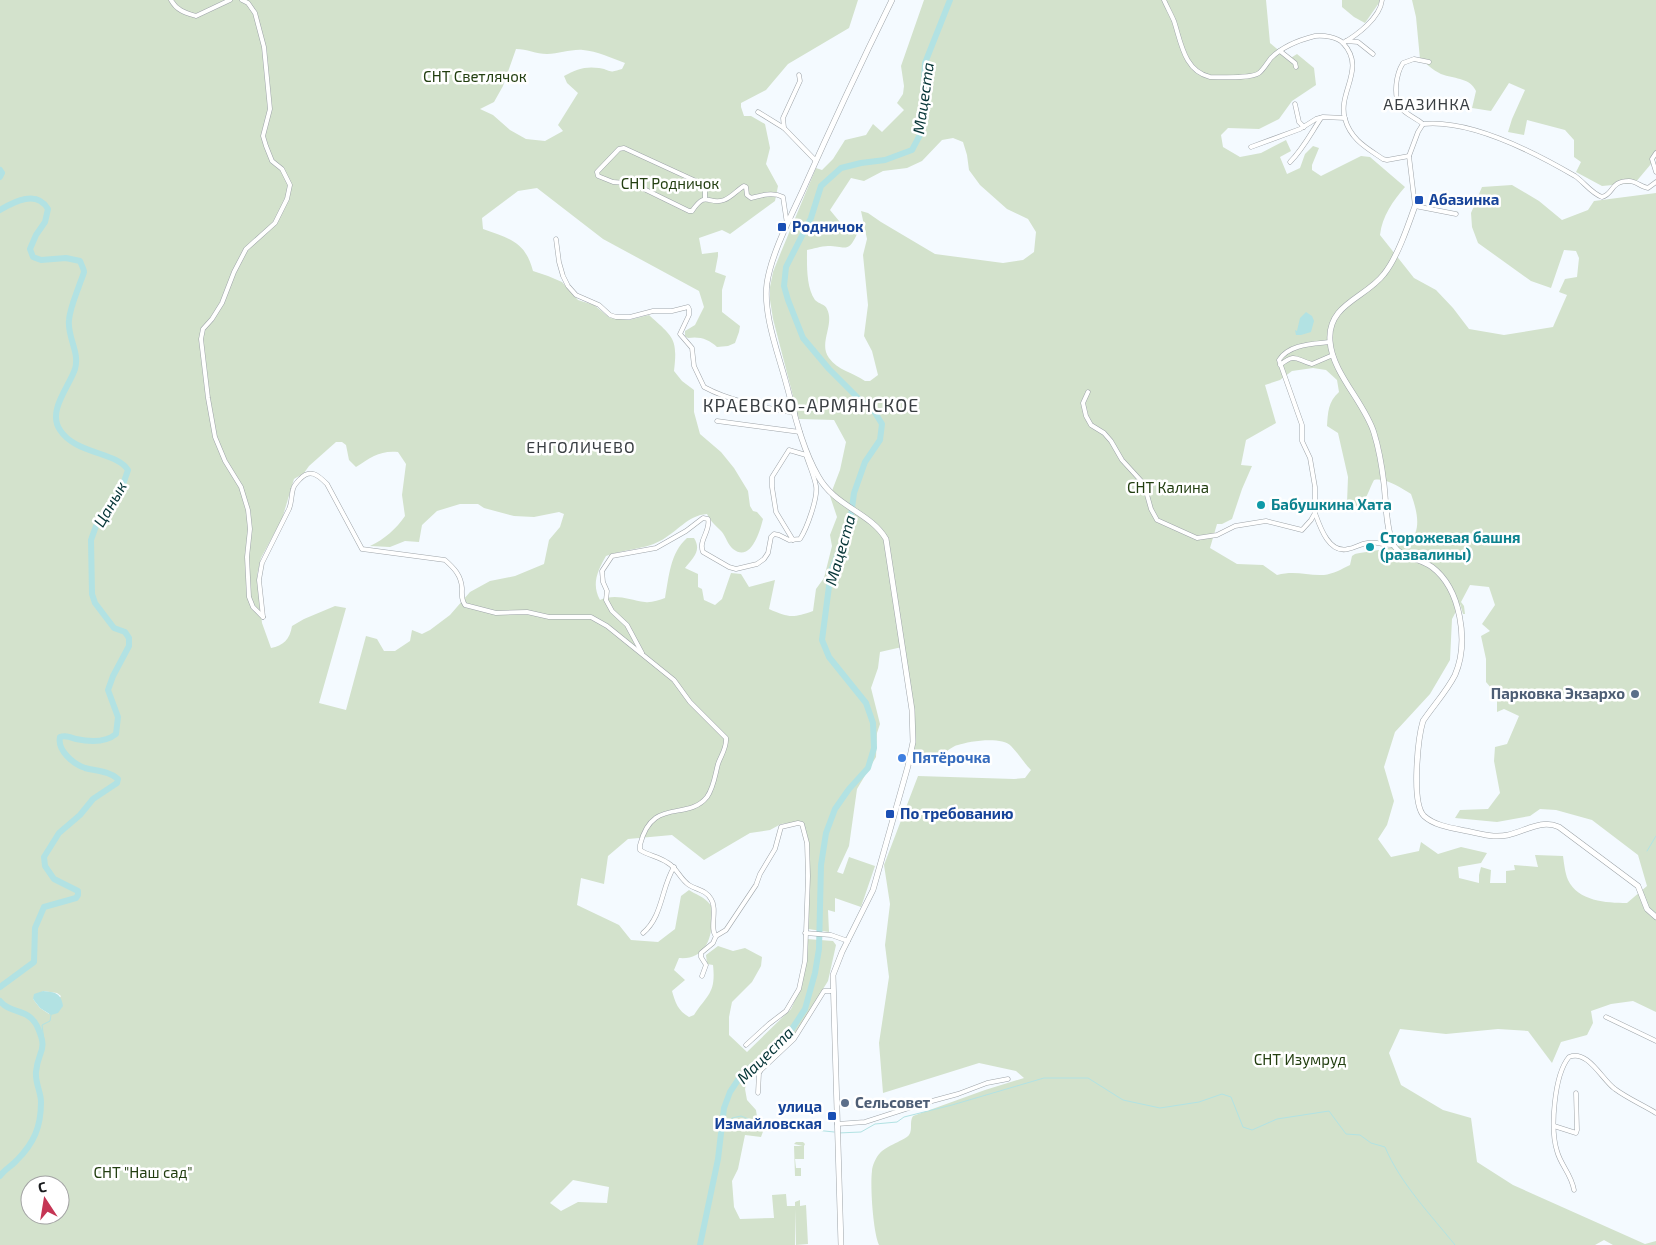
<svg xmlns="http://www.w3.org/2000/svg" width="1656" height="1245" viewBox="0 0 1656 1245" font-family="'Exo 2',sans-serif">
<rect width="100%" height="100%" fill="#f4faff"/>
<g fill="#d3e2cc" fill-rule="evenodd">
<path d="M0,0h858l-9,28 -61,36 -22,26 -25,13v4l3,9h7l14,8 5,24 -4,16 12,22 -3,15 -45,33 -8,-4 -23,8 3,16 16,-2v4l-3,16 11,4 -4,14v22l18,14 -1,6 -4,11 -7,3 -11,1c-8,-8 -18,-11 -29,-9l-3,-2v-5l10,-6 9,-18 -5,-16 -96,-52 -66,-51 -19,3 -36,27 1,11c27,10 42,12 50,42l15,5 14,6 16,18 16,5 16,13 19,2 20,-5c24,22 29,23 25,56l8,10 12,9v22l6,22 21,18 13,16 14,23 2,15 3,5 4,1 6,7c-3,12 -12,44 -30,30 -5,-4 -7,-12 -11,-17 -6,-6 -11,-10 -15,-18 -19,1 -31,19 -47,27 -17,9 -36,8 -54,15 -8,14 -15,28 -6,44 16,-7 29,0 45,2 6,1 14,-2 20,-4 4,-21 5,-45 22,-60h7c8,13 -1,20 -9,30l13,6v13l4,2 2,11 11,5 7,-6 9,-26 10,1 8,13 26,-7 -6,29c20,9 24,9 44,2l3,-22 8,-11 8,-32 -2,-11 7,-18 -7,-21 10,-26 6,-28 -12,-22 -35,-1 -26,-100 -3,-19v-13l3,-15 8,-20 35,-84 6,2 11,-11 12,-19 21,-5 7,-11 9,8 22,-22 -7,-7 6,-9 1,-8 -3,-20 23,-66h342l4,43 19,16 8,-5 17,14 2,17 -24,16 -13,18 -20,10 -31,-1 -7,7 2,12 17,10 21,-4 25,-13 5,11 -11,6 7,17 13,-6 5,-14 8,-8 6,2 -7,17v5l9,6 40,-20 9,1 35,30c-12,14 -23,29 -25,48l34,43 22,12 17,18 16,21 35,6 49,-8 14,-32 -8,-3 6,-13 12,-2 2,-19 -3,-7 -12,-1 -13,38 -20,-7 -53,-38 -6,-16 -1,-14 11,-26 30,-2 27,16 23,19 26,-10 6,-9 62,-8v819l-23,-11 -22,3 -20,7 2,12 -6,12 -26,7 -9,21 -24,-32 -30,-2 -52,5 -46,-5 -11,24 12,32 42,25 28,8 6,44 36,23 132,59 11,-3v4h-43l-9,-5 -9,5h-716c-6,-13 -9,-60 -7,-74 0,-5 4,-14 8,-18 6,-7 25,-13 29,-18 4,-6 0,-13 4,-19l72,-26 39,-12 -8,-7 -37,-8 -96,30 -4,-50 10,-66 -4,-32 5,-41 -6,-39 34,-89 96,3 11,-1 6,-8c-7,-7 -13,-17 -20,-24 -9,-10 -42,-5 -53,-1 -6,1 -9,6 -14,7 -10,3 -21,1 -31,4l1,-29 -12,-80 -22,5 -2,16 -7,20 9,36 -3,9 -1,24 -19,32 -8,57 -12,26 6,2 6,-17 26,9 -14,41 -26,-9v14l-7,-2 1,22 -21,-3 1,-78 -5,-26 -7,-3 -16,2 -11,6 -20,3 -46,27 -32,-25 -44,4 -20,17 -4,28 -23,-6 -4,27 42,20 12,15 27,2 17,-13 6,-33 8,-6c6,4 15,7 20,13 5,5 4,13 3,19 -1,21 -10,38 -33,36l-5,12 11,10 -13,11c3,11 6,20 17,26l5,-2c14,-21 22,-22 19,-50l-6,-1 -1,-9 12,-9 15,5 12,-3 17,9 -1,9 -9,16 -20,20 -3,15v18l18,17 44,-43 10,-22 6,-48 26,2 3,4 -8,36 -33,53 -31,31 -16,11 -3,13 2,11 9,10 2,14 7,2 -4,11 -16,-2 -7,34 -6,12 2,26 6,12 34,-1 -2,-23 14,-1 1,12h8v-4l5,-2v6l6,-1 2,39 -12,1 -1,-36v36h-795zM516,49c11,0 20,5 31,5 12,0 24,-5 36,-4 14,1 28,8 42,13l-3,6c-15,5 -10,1 -23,-1 -13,-2 -23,1 -35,8l3,7 11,10 -20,32 5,6 -18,10 -19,-2 -16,-9 -17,-15 -13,-6 14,-7 9,-16zM953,138l10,4 4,13 2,15 11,15 27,24 21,10 8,13 -2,20 -11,8 -20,3 -68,-9 -54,-32 -13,-9 -7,-2 6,28 -4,16 5,50 -4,31 8,15 6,24 -8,6h-5c-11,-8 -28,-11 -36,-23 -11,-15 6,-33 -2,-49 -2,-5 -8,-5 -12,-9 -9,-13 -8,-35 -8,-50 6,-1 14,-4 21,-4 17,0 20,8 29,-12l-1,-4 -12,-3 -14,-17 21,-32 13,3 19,-10 24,-3 15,-7 20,-21zM1313,368l13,2 11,10 2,12c-11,10 -11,20 -12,34l11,7 10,44 -1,26 11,4c9,-7 11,-18 16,-27 11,-3 27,8 37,14 5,14 12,36 -2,48 -7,5 -44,10 -54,12l-3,2 -2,9c-8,4 -17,9 -26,10 -17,1 -28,-5 -47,0l-14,-10 -26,-1 -27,-16 7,-24h5l10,-5 10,-30 10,-23 -11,-1 5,-25 30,-17 -11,-38 15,-5 12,-9zM336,442h6l4,3 3,15 7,7c15,-10 25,-17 42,-15l8,12 -4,31 3,21c-9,13 -20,23 -35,30l20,1 15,-6 14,1 3,-17 15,-14 23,-7h18l6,4 30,8 20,1 25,-5 5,2 -4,13 -11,13 -5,24 -29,12 -25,5 -20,11 -20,23 -20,15 -8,4 -10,-4 -2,11 -15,10h-11l-7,-12 -11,-3 -20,74 -27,-7 27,-95 -11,-2 -31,13 -12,7c-2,13 -9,20 -21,22l-9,-25 -5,-48 4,-17 21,-39 12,-40 10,-6 5,-7zM1470,585l19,2 6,18 -13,19 8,7 -9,5 5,23v23l11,13v17l7,-3 15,7 -12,28 -12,3 -1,14 6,32 -12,16 -28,1 -5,8 42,4 33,-6 10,-7 16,1 36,10 46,35 9,31 -20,17c-21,0 -49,-2 -59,-23 -3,-7 -4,-17 -5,-24l-28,-1 3,12 -24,-2 1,5 -9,1v12h-16l1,-13 -10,-3 -2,8v8l-20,-5 -1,-11 23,-4 6,-10 -26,-6 -23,7 -17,-12 -2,9 -28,6 -13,-18 9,-14 7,-24 -10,-34 11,-35 35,-38 20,-34 2,-41 8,-15 3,10h2l-1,-8 -3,-4zM43,991l14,2 4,3 -12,18 -9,-6 -7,-9zM573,1180l36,7 -2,16 -29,-1 -17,9 -11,-8zM30,1185h30v30h-30z"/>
<path d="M1342,0h39l-16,23 -11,-6 -12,-10z"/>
<path d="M1412,0h244v158l-21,25 -33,3 -26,-14 5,-10 -7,-5v-17l-9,-10 -38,-10 -3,15 -16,-3 4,-13 13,-29 -16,-7 -18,28 -19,-3 4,-17c-6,-13 -20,-12 -32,-16 -8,-2 -17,-11 -24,-16l-4,-42z"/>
<path d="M796,1142h7l2,2 -1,2v13h-9l1,9h5v8h-6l-1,-30h9l-9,-2z"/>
</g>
<g fill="#b2e2e3">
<path d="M1306,312l6,4 2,5 -3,11 -10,3h-5l-1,-5 2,1 3,-13z"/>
<path d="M43,991c12,1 18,2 20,15l-5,7 -7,2 -11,-7 -7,-9 1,-5z"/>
</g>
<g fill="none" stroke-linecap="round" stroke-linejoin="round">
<g stroke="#b2e2e3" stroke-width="1">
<path d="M1647,851l9,-15"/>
<path d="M44,1040l-2,-15 8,-4 1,-6"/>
<path d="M838,1133l23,-1 14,-8 22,-2 7,-5 48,-12 92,-27h44l35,22 37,8 39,-6 23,-8 9,3 12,30 9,3 25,-11 52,-8 17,23 14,1 11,8 14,4c15,36 46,68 70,98"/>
<path d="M720,1139l5,-14 7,-7 9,-2 10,4 14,1 31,7 38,4"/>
</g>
<g stroke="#b2e2e3" stroke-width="6">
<path d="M0,170l2,3 -2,4"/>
<path d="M0,210c15,-9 37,-20 48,-1l-3,13 -9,13 -6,14 3,8 8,3 25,-2 14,3c1,3 4,8 4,11 -1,4 -3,8 -4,11 -4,12 -10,25 -11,37 -2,17 11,32 6,49 -6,18 -28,42 -15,61 15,24 57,22 68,40l-8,23 -24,33 -5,14 1,54 3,9 19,25 11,4 4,6v8l-16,30 -5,14 10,27 -2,17c-11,9 -26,8 -40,5 -6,-2 -11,-4 -16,-2 -3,13 13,27 25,31 11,3 24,3 33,11l-1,4 -24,16 -13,16 -21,18 -15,24 1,9 9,13 24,12v4l-2,3 -32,9 -9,21 -1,34 -34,25"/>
<path d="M0,1001c10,13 28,7 37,25 12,26 1,23 -1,46 -1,11 5,20 5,30 0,25 -7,41 -24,58 -5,6 -12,9 -17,16"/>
<path d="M700,1245l18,-86 6,-51 6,-16 12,-18 27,-21 21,-21 15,-23 10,-36 4,-24 2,-84 5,-32 9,-24 14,-20 19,-21 6,-20 -1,-25 -7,-20 -37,-46 -7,-17 9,-69 19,-48 4,-30 11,-31 15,-22 2,-16 -8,-13 -15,-12 -30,-30 -26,-31 -15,-38 -4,-14 2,-19 25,-49 10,-32 20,-18 20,-5 24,-3 27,-10 9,-17 4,-70 25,-63"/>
</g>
<g stroke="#9ea4a9" stroke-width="5">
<g id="street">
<path d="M171,0c6,11 15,13 25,16l34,-16"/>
<path d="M242,0l6,3 7,10 9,34 6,62 -7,27 3,10 6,15 10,8 8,16 -3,14 -12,24 -29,26 -12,23 -12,31 -10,16 -9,10 -2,10 7,59 7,39 10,24 16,26 7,23 2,19 -3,28 2,40 4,10 10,10"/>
<path d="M1164,0c3,7 7,14 10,21 7,21 10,50 36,56 12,0 40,2 49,-4 5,-4 8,-10 12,-15 12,-12 28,-18 44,-22 9,-1 22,1 28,7 24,26 -6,49 2,76 6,21 22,29 38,40l4,1 22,-4"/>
<path d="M1346,41l12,1 15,12"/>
<path d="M1343,43c14,-8 37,-25 39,-43"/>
<path d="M1280,51l15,12 1,4"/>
<path d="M1429,62l-15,-3 -11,4c-7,11 -10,32 -3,44 5,7 16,11 23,17 48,-5 111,28 152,52 9,6 16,17 27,21 12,-3 8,-16 27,-16 7,0 12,6 19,7l8,-6"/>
<path d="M1295,104l4,18 5,5"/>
<path d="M758,112l26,16 32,33"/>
<path d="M1423,124l-5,8 -9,24 6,50 41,8"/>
<path d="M784,128l-1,-10 17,-37 -1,-6"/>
<path d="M1251,147l49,-18 16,-10 7,-2 22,1"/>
<path d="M1656,153l-4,6 4,13"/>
<path d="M1290,162c13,-13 21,-29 31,-44"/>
<path d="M705,199v-10l-7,-7 -74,-34 -5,1 -22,23 1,4 15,6 13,1 18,6 45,22h3c15,-22 16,-5 32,-11 8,-3 13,-10 20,-14l2,1 1,8 4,3c11,-3 22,-6 32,-1l4,27"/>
<path d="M556,239l3,23 4,14 5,10 8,9 23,10 11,10 6,2h14l23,-6h19l16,-4 1,2v6l-9,19 12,14 2,18 10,21c28,15 60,20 91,26"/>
<path d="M1280,365c16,-13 16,-5 32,-1l21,-9"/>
<path d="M1088,392l-5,11 3,13 5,9 13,8 7,8 11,19 22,24 7,25 6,11 40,18 20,-3 18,-9 31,-5 36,9 9,-10 4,-7v-26l-5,-29 -8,-17v-16l-23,-65c10,-16 34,-16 51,-18"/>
<path d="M717,421l83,11"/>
<path d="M1315,513c5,14 14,41 33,36 7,-1 12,-5 19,-6 9,-2 18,3 27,2"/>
<path d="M793,540l-17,-28 -4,-25v-10l17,-27 17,5"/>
<path d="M263,617l-4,-37 3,-17 27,-54c3,-7 2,-13 4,-20 1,-4 4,-7 7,-10 10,-11 18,-4 27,5l35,65 83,11c9,8 16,15 17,28 0,7 -1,11 3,17l31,8 31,-1 22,5h42l16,9 67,54 16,22 36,36c1,10 -5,17 -8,26 -3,11 -4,23 -11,33 -20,25 -55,-1 -67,48v5c9,6 19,6 28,13 9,5 12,16 21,22 8,5 17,5 22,14 7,10 -2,30 5,37"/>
<path d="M642,653l-15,-28 -15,-14 -6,-11 1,-9 -4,-9 -1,-11 10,-15 44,-8 30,-17 17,-13 5,1c3,12 -10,21 -5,33l26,15 7,2 21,-5 7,-5 4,-6 3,-16 3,-3 5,1 10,5 11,-1c7,-11 18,-41 16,-53 -2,-11 -7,-21 -10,-31"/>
<path d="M643,933c20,-17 18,-45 31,-66"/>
<path d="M805,933l26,2 17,6"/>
<path d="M702,976l4,-11 -5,-8v-4l12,-10 3,-7 10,-6 30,-45 4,-11 15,-25 6,-22 17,-4 4,1 5,19 1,33 -3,85 -6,28 -13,22 -17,13 -23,21"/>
<path d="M1606,1017l50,24"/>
<path d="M758,1093l1,-20 2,-3 33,-31 30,-48h8"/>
<path d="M837,1124l28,-2 56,-18 37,-10 29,-11 21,-4"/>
<path d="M1554,1126l22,7 1,-3 -1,-37"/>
<path d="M1574,1190c-3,-17 -13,-24 -17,-39 -7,-22 -3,-76 12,-94 19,-8 33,23 46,32 12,9 28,16 41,24"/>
</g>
</g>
<g stroke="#9ea4a9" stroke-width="6">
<g id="secondary">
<path d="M1415,206c-7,20 -18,52 -31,68 -18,24 -57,30 -54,67 2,32 35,62 44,92 5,16 8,34 10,51 2,18 2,44 9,60 7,14 27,14 39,23 29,22 37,75 23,108 -8,16 -22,31 -32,46 -5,17 -12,82 1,95 11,10 28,12 43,15 13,3 27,7 41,4 18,-4 33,-16 51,-8l79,59 9,23 9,8"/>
<path d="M841,1245l-8,-270 9,-23 31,-62 35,-124 5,-24 -1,-32 -26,-171c-16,-27 -51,-32 -68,-63 -17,-30 -24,-65 -33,-97 -8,-29 -22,-66 -18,-96 4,-28 23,-65 35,-91 29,-65 59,-129 90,-192"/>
</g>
</g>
<use href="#street" stroke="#fff" stroke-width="4"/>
<use href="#secondary" stroke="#fff" stroke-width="5"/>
</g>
<g fill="#1a4fb4" stroke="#fff" stroke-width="2">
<rect x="1414" y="195" width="10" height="10" rx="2.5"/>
<rect x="777" y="222" width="10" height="10" rx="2.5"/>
<rect x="885" y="809" width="10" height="10" rx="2.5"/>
<rect x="827" y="1111" width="10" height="10" rx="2.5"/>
</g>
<g fill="#0f9aa8" stroke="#fff" stroke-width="2">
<circle cx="1261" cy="505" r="5"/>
<circle cx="1370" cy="547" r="5"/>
</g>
<g fill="#5c6f8a" stroke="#fff" stroke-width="2">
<circle cx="1635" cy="694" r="5"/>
<circle cx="845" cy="1103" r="5"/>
</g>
<circle fill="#3f7fe0" stroke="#fff" stroke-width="2" cx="902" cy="758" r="5"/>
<g text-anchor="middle" stroke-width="5" stroke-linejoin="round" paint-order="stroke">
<g font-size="15" fill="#233f11" stroke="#fff">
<text x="475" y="82">СНТ Светлячок</text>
<text x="670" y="189">СНТ Родничок</text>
<text x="1168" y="493">СНТ Калина</text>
<text x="1300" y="1065">СНТ Изумруд</text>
<text x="143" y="1178">СНТ "Наш сад"</text>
</g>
<g font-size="15" font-weight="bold" fill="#164399" stroke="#fff" text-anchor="start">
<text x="1429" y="205">Абазинка</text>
<text x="792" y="232">Родничок</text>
<text x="900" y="819">По требованию</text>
<text x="822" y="1112" text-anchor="end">улица<tspan x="822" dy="17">Измайловская</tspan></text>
</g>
<g font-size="15" font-weight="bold" fill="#0d838f" stroke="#fff" text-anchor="start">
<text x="1271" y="510">Бабушкина Хата</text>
<text x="1380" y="543">Сторожевая башня<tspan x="1380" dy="17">(развалины)</tspan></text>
</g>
<g font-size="15" font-weight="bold" fill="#4e5e75" stroke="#fff" text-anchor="end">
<text x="1625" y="699">Парковка Экзархо</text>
<text x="855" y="1108" text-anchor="start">Сельсовет</text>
</g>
<g font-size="15" font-weight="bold" fill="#366cbe" stroke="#fff" text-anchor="start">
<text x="912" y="763">Пятёрочка</text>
</g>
<g font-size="16" font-style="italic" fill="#053436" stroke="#fff">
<text transform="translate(923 98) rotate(-82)" y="6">Мацеста</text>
<text transform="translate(110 504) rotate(-60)" y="6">Цанык</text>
<text transform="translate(840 550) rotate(-74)" y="6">Мацеста</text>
<text transform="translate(765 1055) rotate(-45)" y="6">Мацеста</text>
</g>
<g font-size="16" letter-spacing="1" fill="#3a3f43" stroke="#fff">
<text x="1427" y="110">АБАЗИНКА</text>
<text x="581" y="453">ЕНГОЛИЧЕВО</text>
</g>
<g font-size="18" letter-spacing="1" fill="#3a3f43" stroke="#fff">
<text x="811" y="412">КРАЕВСКО-АРМЯНСКОЕ</text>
</g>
</g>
<g transform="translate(45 1200) rotate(348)"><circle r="24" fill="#ffffff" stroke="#a3a3a4"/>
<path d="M0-4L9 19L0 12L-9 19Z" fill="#c53554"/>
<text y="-8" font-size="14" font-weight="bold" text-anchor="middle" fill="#181a1c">С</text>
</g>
</svg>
